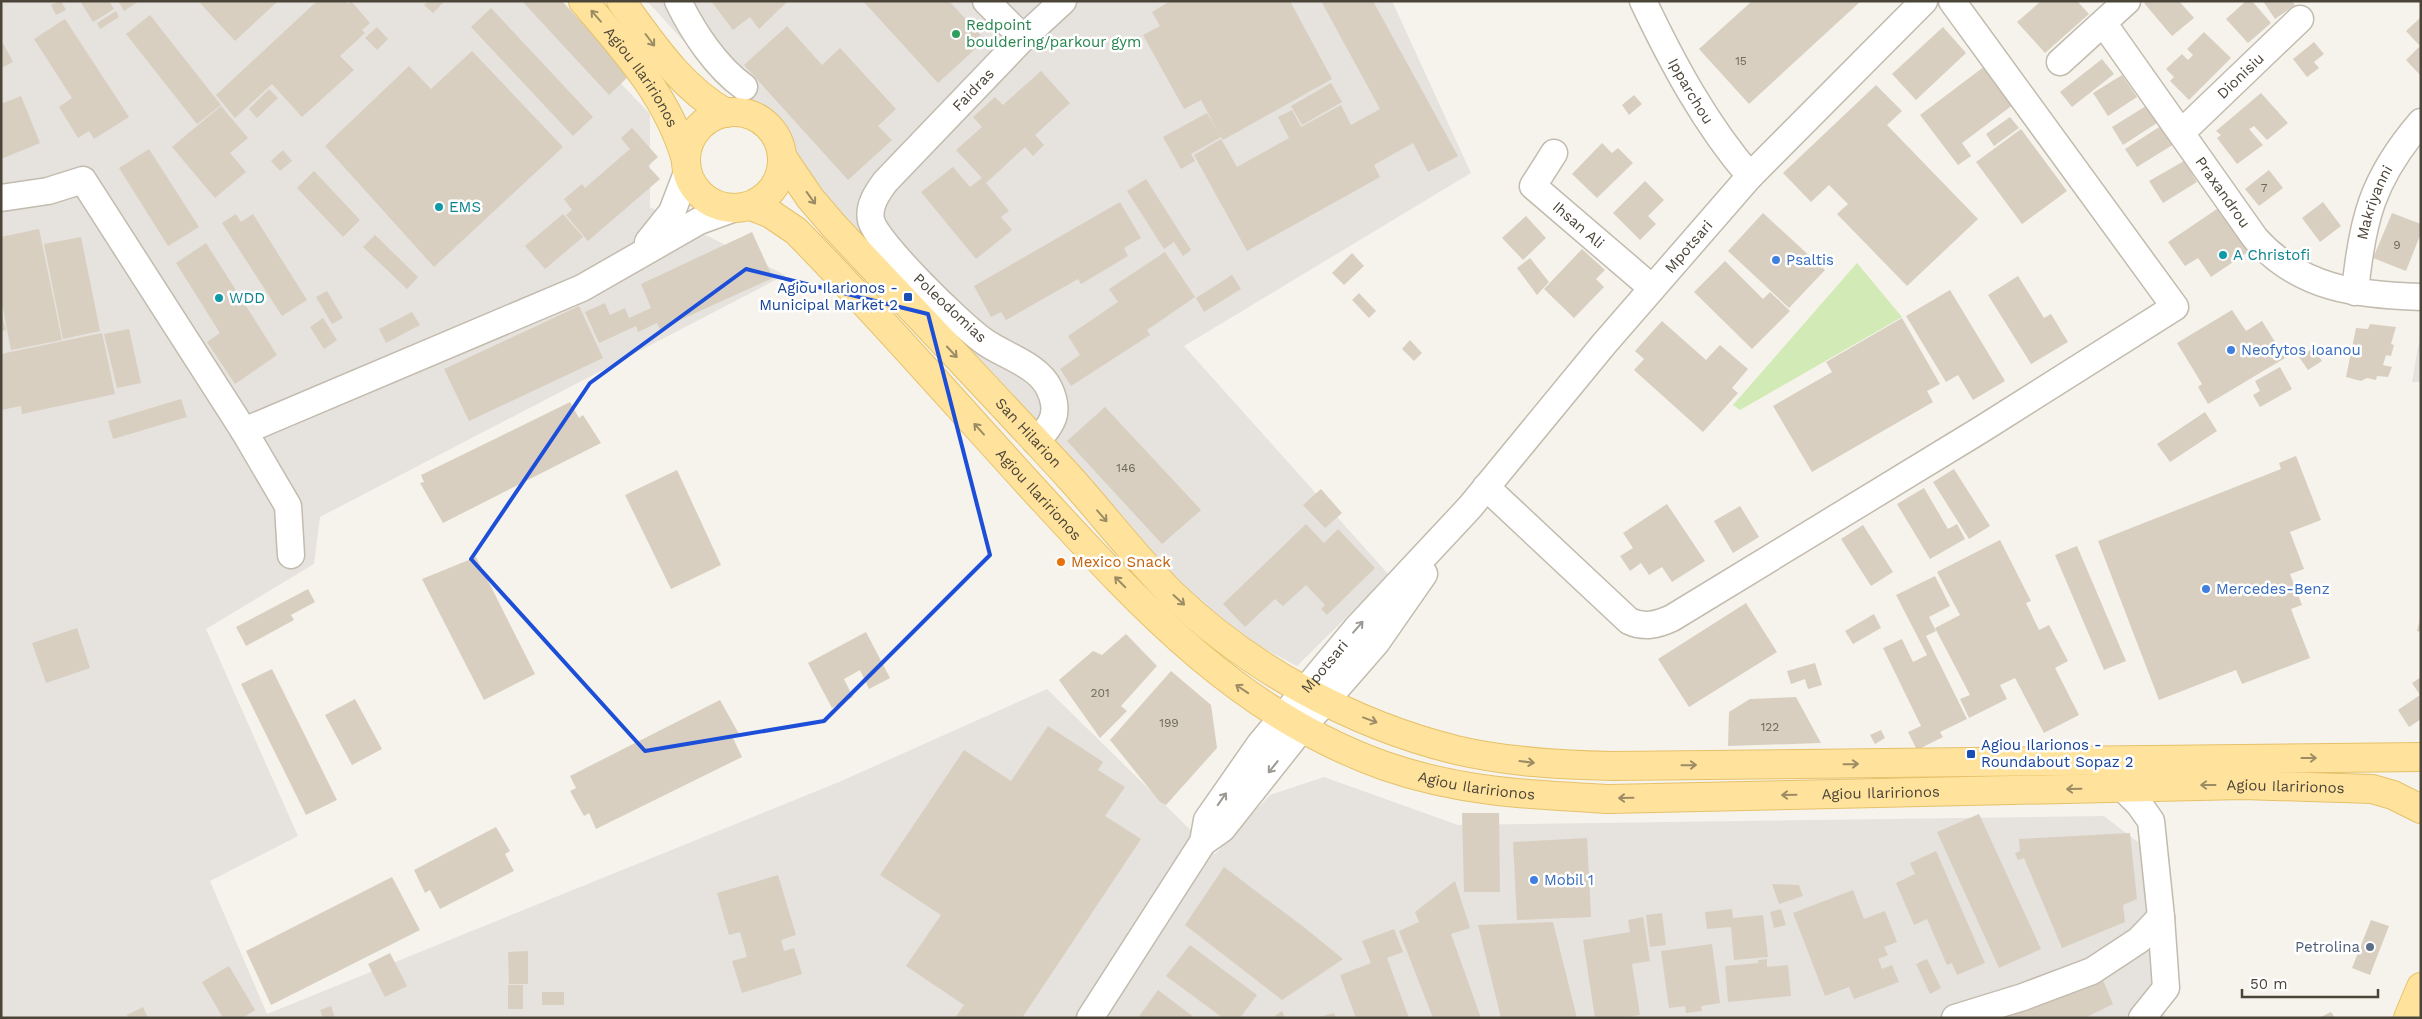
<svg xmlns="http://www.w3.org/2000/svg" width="2422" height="1019" viewBox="0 0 2422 1019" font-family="'Work Sans',sans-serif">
<rect width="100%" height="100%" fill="#f6f3ec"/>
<g fill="#e6e2dd">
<path d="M1,1h541l108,113v93l135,68 -465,242 -6,47 -108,65 92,207 -88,45 57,133 572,-232 208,-93 168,165 55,-59 54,-18 134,48 646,-9 44,34 17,168h-2164z"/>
<path d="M647,1h745l79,172 -287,173 205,229 -92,91 -79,-42z"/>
<path d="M2421,339v43h-9l6,-35z"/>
</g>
<path fill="#d2eab5" d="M1857,263l45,54 -162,93 -7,-5z"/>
<g fill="#d8cfc1">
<path d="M59,1h2l5,9 -10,5 -5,-10z"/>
<path d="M80,1h29l5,8 -21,13z"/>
<path d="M118,1h21l-15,10z"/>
<path d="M202,1h76l-43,40 -35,-38z"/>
<path d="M317,1h28l3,3 3,-3 19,22 -8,7 3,3 -25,23 14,14 -52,47 -30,-33 -37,34 -19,-23z"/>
<path d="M428,1h17l-12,12 -9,-8z"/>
<path d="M522,1h40l68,74 -21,20z"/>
<path d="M711,1h77l-29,28 -9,-12 -17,13z"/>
<path d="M863,1h86l36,39 -47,43z"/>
<path d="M1170,1h120l42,78 -109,61 -2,-3 -30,17 4,7 -14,8 -18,-32 44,-24 12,20 -18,-33 -17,9 -41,-74 17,-9 -8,-14z"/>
<path d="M1321,1h52l85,155 -30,16 -15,-29 -39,22 6,12 -133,74 -53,-96 27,-16 16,28 52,-29 -11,-21 14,-7 9,17 40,-22 10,20 29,-16z"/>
<path d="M1752,1h109l-112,103 -50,-55z"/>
<path d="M2041,1h36l12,13 -44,39 -28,-31z"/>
<path d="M2146,1h33l15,17 -22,18 -28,-33z"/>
<path d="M2246,1h6l19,22 -23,20 -22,-24z"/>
<path d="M2263,1h29l3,4 -20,14z"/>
<path d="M491,8l102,109 -20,19 -102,-109z"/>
<path d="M116,11l3,6 -19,12 -3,-6z"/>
<path d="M150,15l71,90 -24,19 -71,-90z"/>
<path d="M2421,17v59l-15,-16 14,-14 -14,-15z"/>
<path d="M65,19l64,98 -35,22 -5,-8 -11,7 -19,-31 13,-9 -38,-59z"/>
<path d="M787,26l35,39 18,-17 56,61 -18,17 14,14 -44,40 -104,-115z"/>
<path d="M377,27l11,12 -11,11 -12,-12z"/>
<path d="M1943,27l23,26 -50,47 -24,-26z"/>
<path d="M2204,32l27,26 -42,42 -19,-19 4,-4 -8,-8 16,-15 6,6 5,-5 -6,-6z"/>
<path d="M2314,42l10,12 -10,8 5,6 -12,9 -14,-18z"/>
<path d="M3,43l10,19 -12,6v-24z"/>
<path d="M472,51l91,96 -129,120 -109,-121 84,-80 22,23z"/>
<path d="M2102,59l12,15 -42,33 -12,-15z"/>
<path d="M1989,63l29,38 -56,42 9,13 -13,9 -38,-50z"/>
<path d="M1041,71l29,32 -35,32 9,10 -11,11 -8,-9 -39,36 23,28 -8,6 11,13 -36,29 -55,-67 32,-25 17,20 12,-9 -26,-28 26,-23 -9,-10 22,-20 8,8z"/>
<path d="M2122,75l15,22 -29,19 -15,-23z"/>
<path d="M1331,83l11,19 -40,23 -11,-19z"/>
<path d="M1876,85l26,26 -15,14 91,94 -71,67 -70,-72 11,-10 -19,-19 -18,17 -28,-29z"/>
<path d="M269,89l9,9 -21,20 -8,-9z"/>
<path d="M2261,93l27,30 -21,17 -13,-14 -3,2 -2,1 14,16 -26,19 -20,-26 4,-3 -5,-4z"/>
<path d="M1634,95l8,9 -13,11 -7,-10z"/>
<path d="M21,96l19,47 -39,16v-55z"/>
<path d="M221,106l27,32 -18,15 16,19 -31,26 -43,-51z"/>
<path d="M2146,106l11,17 -34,22 -11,-18z"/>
<path d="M2010,117l9,11 -25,18 -8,-12z"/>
<path d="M2167,122l12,19 -42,26 -12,-18z"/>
<path d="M632,128l26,29 -10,9 12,13 -72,62 -22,-26 6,-5 -8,-11 18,-15 3,4 45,-39 -9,-11z"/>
<path d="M2021,129l46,62 -45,33 -46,-62z"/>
<path d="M1602,143l10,10 6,-5 15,15 -36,35 -25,-24z"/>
<path d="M149,149l50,78 -31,19 -49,-78z"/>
<path d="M283,150l9,11 -12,10 -9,-10z"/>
<path d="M2184,161l13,21 -34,21 -14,-22z"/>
<path d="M2269,170l14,18 -24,18 -14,-17z"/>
<path d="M314,171l46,49 -17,17 -46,-49z"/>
<path d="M1146,179l45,71 -8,6 -9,-14 -10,7 -37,-58z"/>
<path d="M1645,181l19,19 -16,16 8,8 -16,16 -27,-27z"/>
<path d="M1120,202l21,36 -17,10 4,8 -47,28 -3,-5 -72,41 -5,-8 -10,5 -17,-31z"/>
<path d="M2323,202l18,24 -21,16 -18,-24z"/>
<path d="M2220,207l28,45 -37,25 -13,-19 -13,8 -17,-24z"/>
<path d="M1763,213l62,57 -36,38 -61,-57z"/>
<path d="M2392,213l29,11v9l-15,38 -33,-13z"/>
<path d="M236,214l5,8 12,-8 54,86 -25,16 -60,-93z"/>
<path d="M563,214l20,23 -38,32 -20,-23z"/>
<path d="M1526,216l20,22 -23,22 -21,-22z"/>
<path d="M39,229l23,111 -51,10 -10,-50v-63z"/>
<path d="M752,232l21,46 -113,51 -3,-6 -19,9 -2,-6 -37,17 -14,-31 20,-9 5,12 15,-7 4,10 22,-10 -10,-24z"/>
<path d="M375,235l43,42 -11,12 -44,-42z"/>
<path d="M81,237l19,94 -37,8 -19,-95z"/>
<path d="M206,243l71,112 -42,29 -28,-42 13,-9 -44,-70z"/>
<path d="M1582,249l23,21 -9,9 8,8 -30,31 -30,-29z"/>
<path d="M1165,252l30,45 -48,33 3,5 -79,51 -11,-17 20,-14 -12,-19 50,-34 -9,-13z"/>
<path d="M1352,253l12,13 -20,19 -12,-12z"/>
<path d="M1530,258l19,24 -12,13 -20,-27z"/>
<path d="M1725,261l38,38 7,-7 20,19 -38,38 -58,-57z"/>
<path d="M1232,275l9,14 -37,23 -8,-14z"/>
<path d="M2018,276l26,42 7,-4 17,28 -37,22 -43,-69z"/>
<path d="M1950,290l55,91 -32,19 -15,-25 -12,7 -40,-66z"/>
<path d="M327,291l16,27 -11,6 -16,-27z"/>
<path d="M1359,293l17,18 -7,7 -17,-18z"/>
<path d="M579,306l24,52 -134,63 -25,-52z"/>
<path d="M2232,310l14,21 16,-10 23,37 -77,46 -10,-17 4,-3 -25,-41z"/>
<path d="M1,312l5,18 -5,1z"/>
<path d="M412,312l8,13 -34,18 -7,-14z"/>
<path d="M323,318l14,22 -13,9 -14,-22z"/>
<path d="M1902,318l38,66 -13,7 6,11 -121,70 -39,-66 59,-34 -6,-10z"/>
<path d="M1662,321l44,39 14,-15 28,24 -16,19 6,5 -35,39 -69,-62 10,-11 -9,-8z"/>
<path d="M2370,324l26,3 -5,17 3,1 -3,11 -5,-1 -3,10 9,2 -4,10 -11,-1 -1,4 -9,-2 -6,3 -15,-4 10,-49 12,1z"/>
<path d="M129,329l12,54 -24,5 -13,-54z"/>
<path d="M102,333l13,61 -93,20 -1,-8 -20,4v-56z"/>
<path d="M1410,340l12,13 -8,8 -12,-12z"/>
<path d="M2314,348l8,13 -14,9 -9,-13z"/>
<path d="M2280,367l12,22 -32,18 -7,-12 7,-4 -5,-10z"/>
<path d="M181,399l6,18 -74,22 -5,-18z"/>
<path d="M570,402l9,16 4,-3 18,28 -158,80 -23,-40 4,-1 -3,-7z"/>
<path d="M1105,407l96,103 -39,34 -95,-103z"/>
<path d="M2205,412l12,19 -47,31 -13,-18z"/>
<path d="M2296,456l25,64 -31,12 14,37 -14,5 12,31 -11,4 19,49 -68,26 -6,-14 -77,30 -61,-159 183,-72 -2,-6z"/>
<path d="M1954,469l36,57 -21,13 -36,-57z"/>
<path d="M677,470l44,95 -50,24 -46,-94z"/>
<path d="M1924,488l24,41 9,-5 8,15 -35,20 -33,-55z"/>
<path d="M1321,489l21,24 -17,15 -22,-23z"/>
<path d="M1667,504l38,57 -33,21 -10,-15 -13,8 -8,-12 -11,8 -10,-15 13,-8 -10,-15z"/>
<path d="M1740,506l19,31 -26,16 -19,-32z"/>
<path d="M1306,524l18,19 14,-14 37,39 -48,47 -6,-6 4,-4 -19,-20 -23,21 -8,-7 -30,28 -22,-23z"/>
<path d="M1863,525l30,47 -22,14 -30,-47z"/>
<path d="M2000,540l31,61 -5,2 13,27 10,-5 19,36 -13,7 24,47 -35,18 -29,-55 -15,7 7,14 -38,19 -9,-19 10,-4 -35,-67 25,-13 -23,-43z"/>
<path d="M2077,546l49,115 -22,9 -49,-115z"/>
<path d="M476,557l59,117 -51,26 -62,-121z"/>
<path d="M1058,558l8,7 -2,2 -8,-7z"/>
<path d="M1935,576l15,30 -21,11 7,14 -10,5 41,83 -27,13 3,5 -26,13 -9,-18 13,-6 -38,-78 19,-9 11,23 14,-7 -31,-60z"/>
<path d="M308,589l7,13 -24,13 3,5 -48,26 -10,-19z"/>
<path d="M1746,603l31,49 -88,55 -31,-48z"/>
<path d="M1874,614l7,14 -28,16 -8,-13z"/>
<path d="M2420,620h1v12l-4,-1z"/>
<path d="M77,628l13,40 -44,15 -14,-40z"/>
<path d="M866,632l24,46 -21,11 -9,-19 -16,9 9,18 -21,11 -24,-45z"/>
<path d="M1126,634l31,32 -36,40 6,5 -27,27 -41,-58 34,-29 9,4z"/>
<path d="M1815,663l7,22 -14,4 -3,-10 -14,5 -4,-13z"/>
<path d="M272,669l65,131 -31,15 -65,-131z"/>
<path d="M1171,671l40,34 6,43 -51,57 -6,-3 -50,-62z"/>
<path d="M2421,677v42l-12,8 -11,-17 22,-15 -8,-12z"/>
<path d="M1796,697l25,46 -93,3 1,-34 21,-13z"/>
<path d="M355,699l27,50 -30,16 -27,-50z"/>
<path d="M720,700l19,34 -6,4 9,19 -146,72 -7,-16 -5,3 -14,-25 6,-3 -6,-12z"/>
<path d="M1048,726l55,36 -5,8 27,17 -20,29 36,23 -119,179h-67l9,-13 -58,-39 35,-51 -61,-40 84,-125 47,31z"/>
<path d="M1881,730l4,8 -10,6 -5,-9z"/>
<path d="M1462,813h37l1,79h-36z"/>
<path d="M1979,814l62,135 -42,19 -62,-136z"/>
<path d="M496,827l14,24 -5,3 9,17 -74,38 -10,-19 -5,3 -11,-23z"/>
<path d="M2130,833l7,66 -14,6 2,17 -63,26 -38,-90 -6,2 -3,-7 5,-2 -1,-12z"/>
<path d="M1587,838l4,79 -74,3 -4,-78z"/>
<path d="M1936,851l49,112 -28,12 -5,-12 -5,2 -20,-46 -13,6 -18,-42 19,-9 -5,-11z"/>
<path d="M1224,867l81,61 38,31 -61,41 -97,-75z"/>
<path d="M778,875l18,60 -15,5 3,11 10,-3 8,26 -60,19 -10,-32 15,-4 -7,-25 -11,3 -12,-42z"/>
<path d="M392,877l28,53 -149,75 -25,-54z"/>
<path d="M1455,881l15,47 -19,6 30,84h-48l-34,-87 20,-9 -4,-10z"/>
<path d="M1772,884l27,1 4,11 -24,8z"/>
<path d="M1853,890l11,29 21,-8 12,31 -13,5 4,8 -10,4 4,10 10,-4 7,17 -45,17 -5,-12 -24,9 -32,-83z"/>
<path d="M1732,909l1,9 30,-3 5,42 -34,3 -3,-33 -24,2 -2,-17z"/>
<path d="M1781,909l5,16 -12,3 -4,-16z"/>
<path d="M1662,913l4,32 -16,2 -4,-32z"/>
<path d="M1643,917l7,44 -18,3 8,51 -18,3h-27l-12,-78 47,-8 -2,-12z"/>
<path d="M2371,920l18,6 -19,49 -18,-7z"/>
<path d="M1553,922l24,96h-76l-23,-93z"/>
<path d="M1394,929l9,23 -16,6 22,60h-53l-16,-43 31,-12 -9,-22z"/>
<path d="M1712,944l8,59 -19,3 1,5 -16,2 -1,-7 -16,2 -8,-57z"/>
<path d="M1190,945l67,50 -17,23h-17l-57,-42z"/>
<path d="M528,951v33h-19l-1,-32z"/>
<path d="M390,953l17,33 -22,11 -17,-33z"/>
<path d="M1767,959v8l21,-2 3,31 -63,6 -3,-36 33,-3v-3z"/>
<path d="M1927,959l14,29 -11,6 -14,-30z"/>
<path d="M229,966l26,44 -12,8h-20l-21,-36z"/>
<path d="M2102,978l11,26 -28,14h-78z"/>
<rect x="508" y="985" width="15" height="24"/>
<path d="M1158,990l37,28h-57z"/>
<rect x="542" y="992" width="22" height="13"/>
<path d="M331,1006l4,12h-12l-3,-8z"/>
<path d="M143,1007l5,11h-20l-1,-3z"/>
<path d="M1282,1011l3,7h-13z"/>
<path d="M2331,1012l4,6h-16z"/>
<path d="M1334,1013l2,5h-16v-1z"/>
</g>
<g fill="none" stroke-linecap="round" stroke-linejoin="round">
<g stroke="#c2bbae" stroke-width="29">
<g id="minor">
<path d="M678,1c15,31 38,66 66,86"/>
<path d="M986,1l37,37"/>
<path id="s1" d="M1643,1c29,61 62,123 107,175"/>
<path id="s2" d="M2104,24l151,214c45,51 102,57 166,59"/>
<path d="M2060,62l67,-61"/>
<path id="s3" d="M2182,132l118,-113"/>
<path id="s4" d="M1554,153l-21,33 119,102"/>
<path d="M1,198l47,-7 35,-11 161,251 44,75 3,49"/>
<path d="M648,242l24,-30 15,-39"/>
<path id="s5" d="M2355,292c7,-72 17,-113 66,-170"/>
<path d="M244,431l338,-143 117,-67 33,-12"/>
<path id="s6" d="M1036,442c16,-17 25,-29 13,-54 -11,-23 -44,-32 -64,-46 -22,-15 -109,-99 -114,-122 -3,-14 6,-27 14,-38l138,-144 40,-37"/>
<path d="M1486,487l143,134c15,7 28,4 43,-3l310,-189 193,-122 -223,-306"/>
<path d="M2123,788l16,16 12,17 10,96 5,71 -24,30"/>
<path d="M1205,841l17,-12 80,-101 74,-85 48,-69"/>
<path id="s7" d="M1090,1018l113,-176 4,-22 53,-76 96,-115 114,-122 134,-163 146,-168 174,-175"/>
<path d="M1955,1018l68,-21 69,-26 47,-31 22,-23"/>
</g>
</g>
<g stroke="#e6c16a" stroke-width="30">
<g id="major">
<path id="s8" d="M583,1c42,49 85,96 103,159"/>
<path d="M621,1c31,42 59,86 105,112"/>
<circle cx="734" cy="160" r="48"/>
<path id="s9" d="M783,158l27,40 24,28c79,84 159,168 237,253 34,38 65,79 101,115 77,74 179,130 284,156 51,12 104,15 157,16l808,-9"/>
<path id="s10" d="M751,206l20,8 25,17c84,85 162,176 242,263 102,111 200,220 347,272 75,26 146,29 224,33l634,-14 129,4 21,6 28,14"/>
<path d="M2408,1018l13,-31"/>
</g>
</g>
<use href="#minor" stroke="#fff" stroke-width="26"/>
<use href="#major" stroke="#ffe39c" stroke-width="28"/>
</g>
<defs><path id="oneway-shaft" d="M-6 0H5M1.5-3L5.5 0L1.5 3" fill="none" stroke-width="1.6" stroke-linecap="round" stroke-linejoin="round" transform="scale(1.25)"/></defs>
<g stroke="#9c8c66">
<use href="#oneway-shaft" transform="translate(596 16) rotate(-131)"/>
<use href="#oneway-shaft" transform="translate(650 40) rotate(53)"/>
<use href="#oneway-shaft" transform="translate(811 198) rotate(54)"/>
<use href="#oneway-shaft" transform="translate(952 352) rotate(47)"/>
<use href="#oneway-shaft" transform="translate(979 429) rotate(-132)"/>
<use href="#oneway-shaft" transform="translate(1102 516) rotate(49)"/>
<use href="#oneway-shaft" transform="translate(1120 582) rotate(-135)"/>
<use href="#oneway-shaft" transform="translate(1179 600) rotate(42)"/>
<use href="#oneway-shaft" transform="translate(1242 689) rotate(-146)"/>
<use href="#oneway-shaft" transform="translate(1370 720) rotate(20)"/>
<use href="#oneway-shaft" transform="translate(2309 758)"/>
<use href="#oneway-shaft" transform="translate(1527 762) rotate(7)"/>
<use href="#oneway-shaft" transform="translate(1851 764) rotate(-1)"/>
<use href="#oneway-shaft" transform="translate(1689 765) rotate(-1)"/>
<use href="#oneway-shaft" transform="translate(2208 785) rotate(180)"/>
<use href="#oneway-shaft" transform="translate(2074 789) rotate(179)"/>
<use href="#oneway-shaft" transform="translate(1789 795) rotate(179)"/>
<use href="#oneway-shaft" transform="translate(1626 798) rotate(179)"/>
</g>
<g stroke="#9c9892">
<use href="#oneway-shaft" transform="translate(1358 627) rotate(-49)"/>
<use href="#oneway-shaft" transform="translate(1273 767) rotate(129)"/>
<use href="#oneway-shaft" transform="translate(1222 799) rotate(-55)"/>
</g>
<path fill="none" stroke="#1d4ed8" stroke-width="4" stroke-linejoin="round" d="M746,269l182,45 62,241 -166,166 -179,30 -174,-192 119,-176z"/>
<circle fill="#2e9e5b" stroke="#fff" stroke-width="2" cx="956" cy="34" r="5"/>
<g fill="#0f9aa8" stroke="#fff" stroke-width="2">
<circle cx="439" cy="207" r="5"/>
<circle cx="2223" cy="255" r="5"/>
<circle cx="219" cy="298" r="5"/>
</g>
<g fill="#3f7fe0" stroke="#fff" stroke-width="2">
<circle cx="1776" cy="260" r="5"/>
<circle cx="2231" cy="350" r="5"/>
<circle cx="2206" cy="589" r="5"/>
<circle cx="1534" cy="880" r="5"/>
</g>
<g fill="#1a4fb4" stroke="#fff" stroke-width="2">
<rect x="903" y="292" width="10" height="10" rx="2.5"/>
<rect x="1966" y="749" width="10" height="10" rx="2.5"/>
</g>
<circle fill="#e8710a" stroke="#fff" stroke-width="2" cx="1061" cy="562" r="5"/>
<circle fill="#5c6f8a" stroke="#fff" stroke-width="2" cx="2370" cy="947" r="5"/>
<g text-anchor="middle" stroke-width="5" stroke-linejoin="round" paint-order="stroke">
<g font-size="12" fill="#6e675b">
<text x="1741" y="65">15</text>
<text x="2264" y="192">7</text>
<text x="2397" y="249">9</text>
<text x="1126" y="472">146</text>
<text x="1100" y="697">201</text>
<text x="1169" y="727">199</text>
<text x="1770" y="731">122</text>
</g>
<g font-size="15" fill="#27864d" stroke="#fff" text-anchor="start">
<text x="966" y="30">Redpoint<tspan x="966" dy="17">bouldering/parkour gym</tspan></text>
</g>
<g font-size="15" fill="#4b4439" stroke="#fff">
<text dy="5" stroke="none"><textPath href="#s3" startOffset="81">Dionisiu</textPath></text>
<text dy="5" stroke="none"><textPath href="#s8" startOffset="96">Agiou Ilaririonos</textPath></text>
<text dy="5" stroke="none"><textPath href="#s6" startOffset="478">Faidras</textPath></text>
<text dy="5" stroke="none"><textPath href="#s1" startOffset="102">Ipparchou</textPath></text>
<text dy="5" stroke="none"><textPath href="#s2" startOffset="206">Praxandrou</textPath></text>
<text dy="5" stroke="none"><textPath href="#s5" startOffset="92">Makriyanni</textPath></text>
<text dy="5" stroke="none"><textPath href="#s4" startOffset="99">Ihsan Ali</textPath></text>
<text dy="5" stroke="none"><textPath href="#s7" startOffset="981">Mpotsari</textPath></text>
<text transform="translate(950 308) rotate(43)" y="5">Poleodomias</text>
<text dy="5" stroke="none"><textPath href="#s9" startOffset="369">San Hilarion</textPath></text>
<text dy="5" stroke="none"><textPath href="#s10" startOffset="410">Agiou Ilaririonos</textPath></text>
<text dy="5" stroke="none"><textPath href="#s7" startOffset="425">Mpotsari</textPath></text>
<text dy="5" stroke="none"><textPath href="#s10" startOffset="949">Agiou Ilaririonos</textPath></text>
<text dy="5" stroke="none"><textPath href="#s10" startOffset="1759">Agiou Ilaririonos</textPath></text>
<text dy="5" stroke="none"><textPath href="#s10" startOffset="1354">Agiou Ilaririonos</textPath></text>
</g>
<g font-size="15" fill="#0d838f" stroke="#fff" text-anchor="start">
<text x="449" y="212">EMS</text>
<text x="2233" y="260">A Christofi</text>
<text x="229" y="303">WDD</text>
</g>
<g font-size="15" fill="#366cbe" stroke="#fff" text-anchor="start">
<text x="1786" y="265">Psaltis</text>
<text x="2241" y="355">Neofytos Ioanou</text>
<text x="2216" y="594">Mercedes-Benz</text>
<text x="1544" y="885">Mobil 1</text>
</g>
<g font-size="15" fill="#164399" stroke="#fff" text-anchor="end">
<text x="898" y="293">Agiou Ilarionos -<tspan x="898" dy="17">Municipal Market 2</tspan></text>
<text x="1981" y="750" text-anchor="start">Agiou Ilarionos -<tspan x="1981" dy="17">Roundabout Sopaz 2</tspan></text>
</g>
<g font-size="15" fill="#c56008" stroke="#fff" text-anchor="start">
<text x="1071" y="567">Mexico Snack</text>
</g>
<g font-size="15" fill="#4e5e75" stroke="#fff" text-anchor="end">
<text x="2360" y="952">Petrolina</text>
</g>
</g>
<rect width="2422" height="1019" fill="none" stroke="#4b4439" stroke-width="5"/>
<path d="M2242 989v8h136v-8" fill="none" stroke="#4b4439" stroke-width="2.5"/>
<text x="2250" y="989" font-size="15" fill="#4b4439" stroke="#ffffff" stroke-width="4" paint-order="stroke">50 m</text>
</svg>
